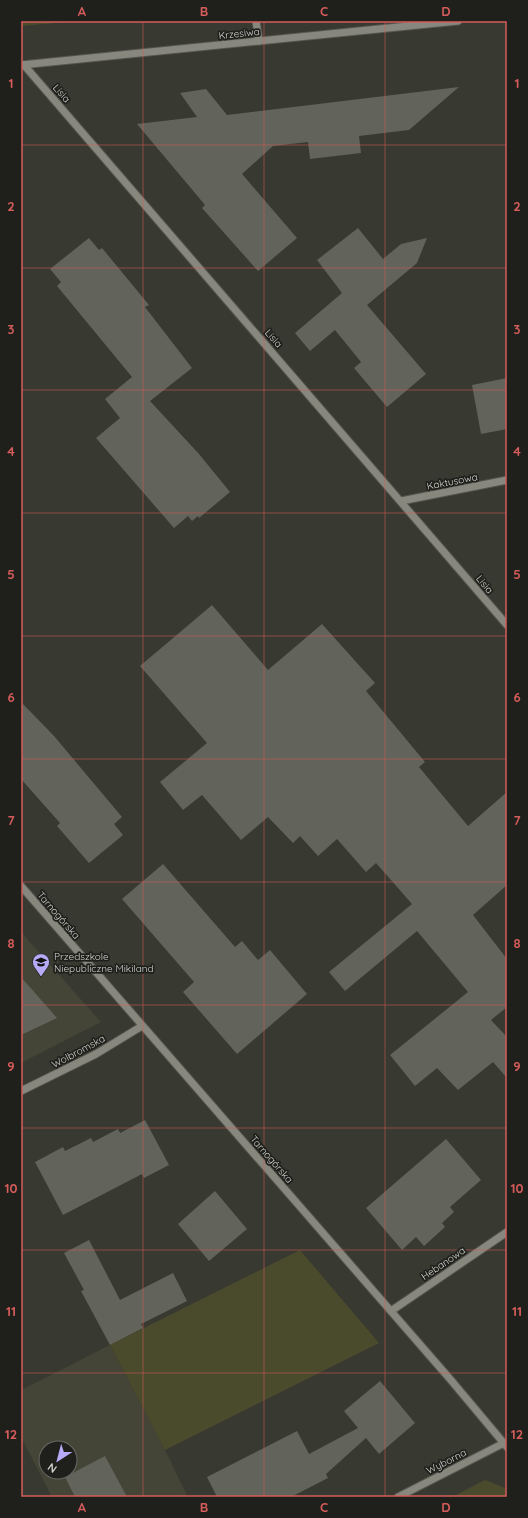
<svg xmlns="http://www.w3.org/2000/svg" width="528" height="1518" viewBox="0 0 528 1518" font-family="Quicksand,sans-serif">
<rect width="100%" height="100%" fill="#383930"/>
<g fill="#444537" fill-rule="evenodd">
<path d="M21,932l80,90 -80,41z"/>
<path d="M110,1345l55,105 23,47h-136l-31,-60v-47zM46,1448h24v24h-24z"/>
</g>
<g fill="#4a4b2c">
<path d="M21,21h60l-60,5z"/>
<path d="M300,1250l79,93 -214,107 -55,-105z"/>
<path d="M485,1480l20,8 2,2v7h-55z"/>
</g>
<g fill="#62635a">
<path d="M459,87l-50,43 -50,6 2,17 -51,6 -2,-17 -35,4 -31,28 55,64 -39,33 -56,-63 3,-3 -68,-81 60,-7 -17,-24 26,-4 21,26z"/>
<path d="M358,228l25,31 18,-15 26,-6 -10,25 -50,42 59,69 -39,33 -33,-39 7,-6 -26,-32 -25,21 -15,-18 47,-40 -25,-33z"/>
<path d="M89,238l10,12 3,-2 47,57 -4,2 47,61 -42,33 49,53 31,38 -31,26 -1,-2 -6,5 -4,-5 -14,12 -78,-90 24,-20 -15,-19 27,-22 -75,-91 4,-4 -11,-13z"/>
<path d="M507,378v51l-26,5 -9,-49z"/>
<path d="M212,605l56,65 54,-46 53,59 -9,8 59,71 -6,5 49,59 39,-34v93l-34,30 34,44v48l-16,13 16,17v41l-14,-16 -35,28 -21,-22 -22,18 -25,-31 78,-63 -51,-61 -72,60 -16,-19 83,-68 -36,-41 -10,9 -29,-33 -19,17 -18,-20 -7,7 -25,-26 -27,23 -39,-45 -19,15 -23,-28 47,-39 -67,-77z"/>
<path d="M21,702l33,34 68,81 -8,7 9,11 -34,28 -32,-37 3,-3 -39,-44z"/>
<path d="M163,864l72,83 7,-6 16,19 12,-10 37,44 -70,60 -54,-62 11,-10 -72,-83z"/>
<path d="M21,977l36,41 -36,17z"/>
<path d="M145,1120l24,45 -25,13 -2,-4 -79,41 -28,-53 28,-15 2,4 26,-13 2,4 25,-13 2,4z"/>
<path d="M446,1139l35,41 -31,27 4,5 -12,11 3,4 -21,19 -8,-9 -14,13 -36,-42z"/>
<path d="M215,1191l32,38 -38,32 -31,-37z"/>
<path d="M89,1240l31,60 53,-27 14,28 -46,23 2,4 -33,17 -29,-54 3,-1 -20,-37z"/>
<path d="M380,1381l35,42 -36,31 -13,-16 -40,36 2,4 -37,19h-74l-10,-20 90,-46 12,23 49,-26 -14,-17z"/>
<path d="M105,1456l22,41h-52l-10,-20z"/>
</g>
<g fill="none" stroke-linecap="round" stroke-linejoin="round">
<g stroke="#55564f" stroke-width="9">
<g id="minor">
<path d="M256,21l3,20"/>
<path d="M21,65l437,-44"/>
<path d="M24,65l483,560"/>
<path d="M401,501l106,-21"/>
<path d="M21,886l429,493 57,68"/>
<path d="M21,1091l75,-37 46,-28"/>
<path d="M391,1311l116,-79"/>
<path d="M398,1497l106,-54"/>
</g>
</g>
<use href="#minor" stroke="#87877e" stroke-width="7"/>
</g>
<path fill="none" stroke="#d55c5a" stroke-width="1" stroke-opacity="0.55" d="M143,21v1476M264,21v1476M385,21v1476M21,145h486M21,268h486M21,390h486M21,513h486M21,636h486M21,759h486M21,882h486M21,1005h486M21,1128h486M21,1250h486M21,1373h486"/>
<defs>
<g id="school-pin" transform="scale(0.9)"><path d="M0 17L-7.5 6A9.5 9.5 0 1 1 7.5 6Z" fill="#b7abf8" stroke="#1f201c"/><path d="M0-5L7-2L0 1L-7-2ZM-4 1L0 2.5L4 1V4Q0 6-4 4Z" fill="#111"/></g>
</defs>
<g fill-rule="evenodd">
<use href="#school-pin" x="41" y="962"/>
</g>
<g text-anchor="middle" stroke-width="3.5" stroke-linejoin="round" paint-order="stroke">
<g font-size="10" fill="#d3d4cf" stroke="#1f201c">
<text transform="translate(239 33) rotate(-6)" y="4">Krzesiwa</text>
<text transform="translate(62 93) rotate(49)" y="4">Lisia</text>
<text transform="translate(274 338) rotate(49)" y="4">Lisia</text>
<text transform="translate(452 481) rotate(-11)" y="4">Kaktusowa</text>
<text transform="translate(485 584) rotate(50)" y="4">Lisia</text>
<text transform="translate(59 915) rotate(49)" y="4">Tarnogórska</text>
<text transform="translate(78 1051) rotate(-28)" y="4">Wolbromska</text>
<text transform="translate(272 1159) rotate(49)" y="4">Tarnogórska</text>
<text transform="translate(443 1263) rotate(-34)" y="4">Hebanowa</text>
<text transform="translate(446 1461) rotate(-27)" y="4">Wyborna</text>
</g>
<g font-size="10" fill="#d3d4cf" stroke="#1f201c" text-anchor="start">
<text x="54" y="960">Przedszkole<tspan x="54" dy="12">Niepubliczne Mikiland</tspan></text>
</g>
</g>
<rect width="528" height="1518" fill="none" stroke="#1f201c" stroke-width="44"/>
<g transform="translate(58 1460) rotate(216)"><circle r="19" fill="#1f201c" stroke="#676864"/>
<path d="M0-3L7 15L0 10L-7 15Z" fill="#b7abf8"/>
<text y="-6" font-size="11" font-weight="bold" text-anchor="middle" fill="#d3d4cf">N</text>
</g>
<rect x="22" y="22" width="484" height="1474" fill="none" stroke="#d55c5a" stroke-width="1.5"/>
<g font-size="13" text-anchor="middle" font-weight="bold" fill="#d55c5a">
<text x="82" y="16">A</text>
<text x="204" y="16">B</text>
<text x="324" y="16">C</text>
<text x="446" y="16">D</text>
<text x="11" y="88">1</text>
<text x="517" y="88">1</text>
<text x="11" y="211">2</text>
<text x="517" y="211">2</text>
<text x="11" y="334">3</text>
<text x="517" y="334">3</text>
<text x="11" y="456">4</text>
<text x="517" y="456">4</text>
<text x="11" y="579">5</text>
<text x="517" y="579">5</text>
<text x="11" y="702">6</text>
<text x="517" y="702">6</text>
<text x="11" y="825">7</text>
<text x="517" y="825">7</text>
<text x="11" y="948">8</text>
<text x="517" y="948">8</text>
<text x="11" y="1071">9</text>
<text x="517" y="1071">9</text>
<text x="11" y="1193">10</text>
<text x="517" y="1193">10</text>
<text x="11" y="1316">11</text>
<text x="517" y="1316">11</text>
<text x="11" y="1439">12</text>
<text x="517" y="1439">12</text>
<text x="82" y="1512">A</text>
<text x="204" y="1512">B</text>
<text x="324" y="1512">C</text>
<text x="446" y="1512">D</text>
</g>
</svg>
